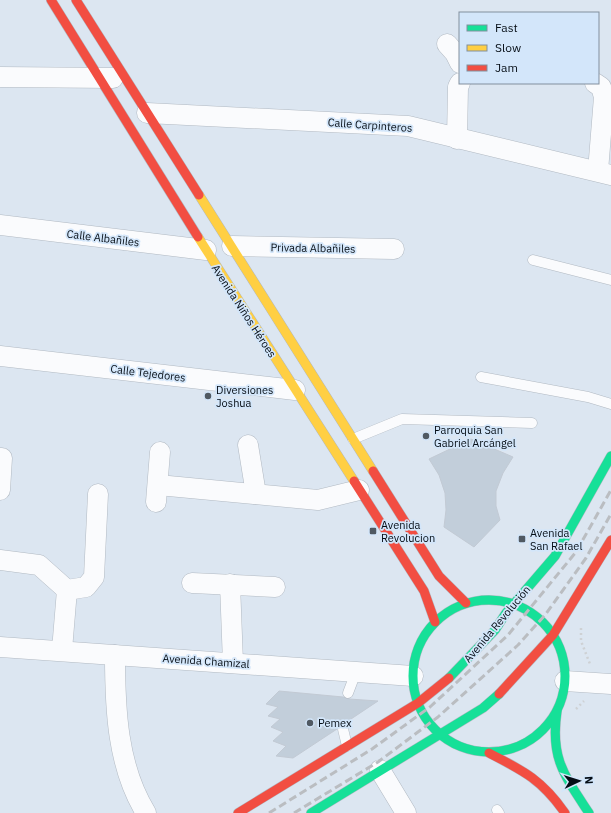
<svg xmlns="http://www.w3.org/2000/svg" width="611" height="813" viewBox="0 0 611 813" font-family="'IBM Plex Sans',sans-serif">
<rect width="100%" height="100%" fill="#dce6f1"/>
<g fill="#c2ceda" stroke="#c2cad4">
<path d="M471,439l42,18 -10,16 -7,18v15l4,14 -26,27 -30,-20 2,-17 -1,-17 -6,-18 -10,-16z"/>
<path d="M279,691l64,6 6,2 29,2 -33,22 -6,1 -2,5 -44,29 -17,-2 10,-10 -13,-5 10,-9 -12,-5 9,-8 -12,-3 10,-9 -12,-3z"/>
</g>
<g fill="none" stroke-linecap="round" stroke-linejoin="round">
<g stroke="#b1b9c2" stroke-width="11">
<g id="lane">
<path d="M533,260l78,20"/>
<path d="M481,377l107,20 23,7"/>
<path d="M353,439l49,-20 130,4"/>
<path d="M348,693l8,-21"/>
<path d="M343,729l4,17"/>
<path d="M497,810l2,3"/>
</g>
</g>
<g stroke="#b1b9c2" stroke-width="21">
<g id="street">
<path d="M447,44l8,9 5,10"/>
<path d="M0,77l113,1"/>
<path d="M595,83l6,4 3,10 -6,74"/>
<path d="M147,113l261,13 203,49"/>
<path d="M457,139l1,-52 2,-4"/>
<path d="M0,225l206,25"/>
<path d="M232,246l162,3"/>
<path d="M0,356l295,34"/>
<path d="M248,445l8,49"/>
<path d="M0,458h2l-2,32"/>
<path d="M158,485l160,15 41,-10"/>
<path d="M156,502l4,-50"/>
<path d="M0,560l39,5 28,25 19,-3 8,-10 4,-83"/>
<path d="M192,583l83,4"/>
<path d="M230,584l3,79"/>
<path d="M0,647l413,29"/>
<path d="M62,650l5,-60"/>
<path d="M115,655c0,53 2,111 31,158"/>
<path d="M565,681l46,3"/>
<path d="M380,770l26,43"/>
</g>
</g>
<g stroke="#b1b9c2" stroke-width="10">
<g id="fast">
<circle cx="489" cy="676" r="76"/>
<path d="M449,678l46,-48 11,-17 49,-57 56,-100"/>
<path d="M557,711c-7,47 7,64 32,102"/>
<path d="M311,813l172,-105 16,-14"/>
</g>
</g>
<g stroke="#b1b9c2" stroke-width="10">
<g id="slow">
<path d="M199,195l174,276"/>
<path d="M198,237l156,244"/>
</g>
</g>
<g stroke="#b1b9c2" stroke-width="10">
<g id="jam">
<path d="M51,0l147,237"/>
<path d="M76,0l123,195"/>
<path d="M373,471l66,105 27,27"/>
<path d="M354,481l70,110 11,31"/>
<path d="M499,694l54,-59 58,-95"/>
<path d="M489,753c35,18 53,27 76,60"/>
<path d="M238,813l180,-110 31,-25"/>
</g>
</g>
<g stroke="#ced1d4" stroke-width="2.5" stroke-dasharray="2 3" stroke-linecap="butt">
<path d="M581,628v13l9,23"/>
<path d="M576,709l8,-8"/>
</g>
<use href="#lane" stroke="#fafbfd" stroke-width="10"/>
<use href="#street" stroke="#fafbfd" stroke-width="20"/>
<use href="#fast" stroke="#16e098" stroke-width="9"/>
<use href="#slow" stroke="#ffcf43" stroke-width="9"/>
<use href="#jam" stroke="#f24e42" stroke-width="9"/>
<g stroke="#babdc1" stroke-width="3" stroke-dasharray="8 4" stroke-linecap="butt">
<path d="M269,813l103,-64 58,-42 78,-72 68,-83 35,-62"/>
<path d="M294,813l84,-51 60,-45 80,-72 27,-30 41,-57 25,-44"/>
</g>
</g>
<g fill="#505962" stroke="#d3e6fa" stroke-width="1.5">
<circle cx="208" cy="396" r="4"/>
<circle cx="426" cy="436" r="4"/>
<rect x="369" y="527" width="8" height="8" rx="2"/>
<rect x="518" y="535" width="8" height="8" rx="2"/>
<circle cx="310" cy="723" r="4"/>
</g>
<g text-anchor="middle" stroke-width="3.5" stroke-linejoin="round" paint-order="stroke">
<g font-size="11" fill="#050d15" stroke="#d3e6fa">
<text transform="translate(370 125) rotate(4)" y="4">Calle Carpinteros</text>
<text transform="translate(103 238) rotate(7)" y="4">Calle Albañiles</text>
<text transform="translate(313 248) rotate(1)" y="4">Privada Albañiles</text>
<text transform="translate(244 311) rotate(57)" y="4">Avenida Niños Héroes</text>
<text transform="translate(148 373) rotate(7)" y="4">Calle Tejedores</text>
<text transform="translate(497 624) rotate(-50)" y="4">Avenida Revolución</text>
<text transform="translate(206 661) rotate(4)" y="4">Avenida Chamizal</text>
</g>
<g font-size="11" fill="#050d15" stroke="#d3e6fa" text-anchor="start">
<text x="216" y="394">Diversiones<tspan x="216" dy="13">Joshua</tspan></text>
<text x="434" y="434">Parroquia San<tspan x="434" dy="13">Gabriel Arcángel</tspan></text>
<text x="381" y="529">Avenida<tspan x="381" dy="13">Revolucion</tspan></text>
<text x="530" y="537">Avenida<tspan x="530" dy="13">San Rafael</tspan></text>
<text x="318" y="727">Pemex</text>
</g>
</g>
<rect x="459" y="12" width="140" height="72" fill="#d3e6fa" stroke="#818f9e"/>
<rect x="467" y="25" width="20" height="6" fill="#16e098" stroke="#818f9e"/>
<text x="495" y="32" font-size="12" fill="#050d15">Fast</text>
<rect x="467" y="45" width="20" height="6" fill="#ffcf43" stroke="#818f9e"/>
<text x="495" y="52" font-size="12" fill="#050d15">Slow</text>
<rect x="467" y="65" width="20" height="6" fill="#f24e42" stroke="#818f9e"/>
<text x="495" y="72" font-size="12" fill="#050d15">Jam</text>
<g transform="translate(579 781) rotate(86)" stroke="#d3e6fa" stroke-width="3" paint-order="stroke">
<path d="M0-3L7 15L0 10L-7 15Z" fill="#050d15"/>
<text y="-6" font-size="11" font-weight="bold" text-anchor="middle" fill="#050d15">N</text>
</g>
</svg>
